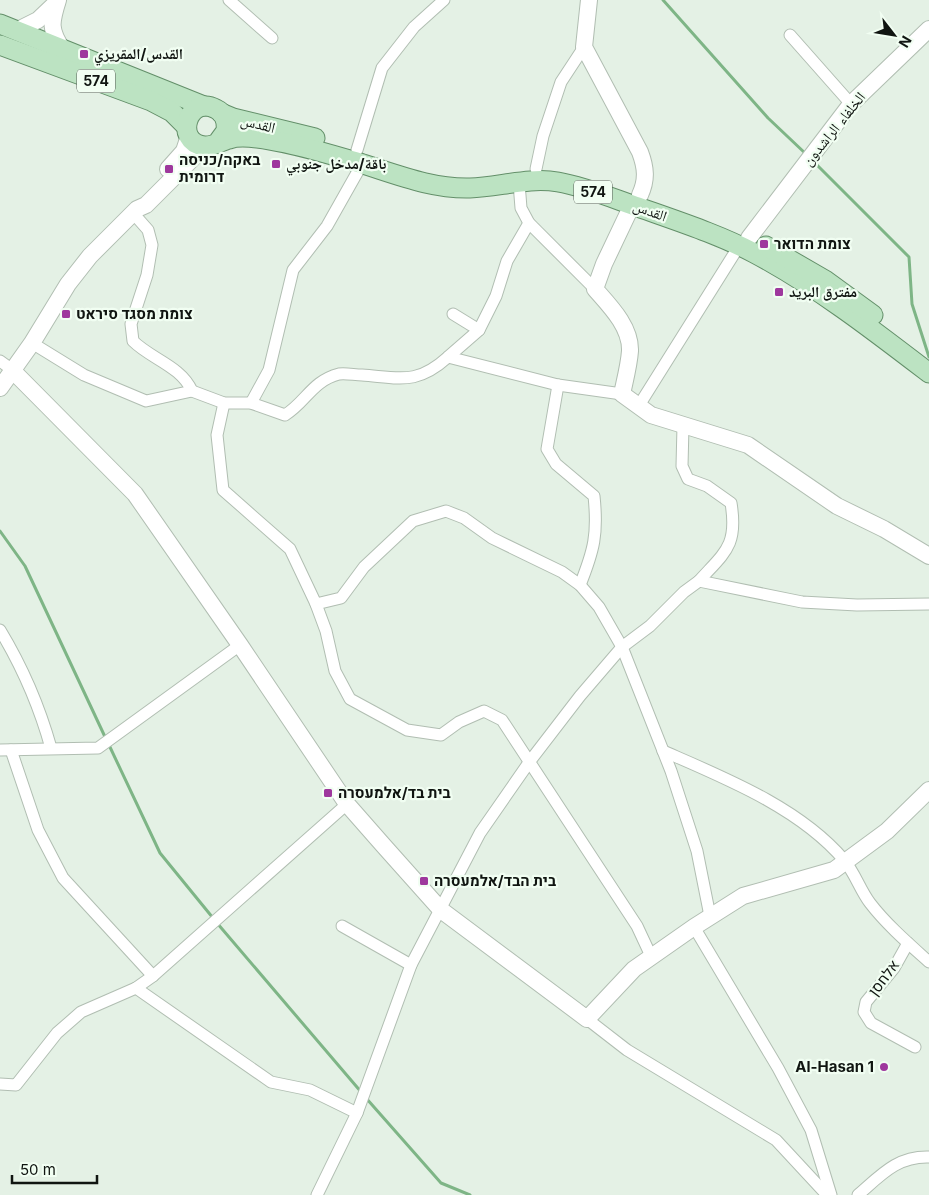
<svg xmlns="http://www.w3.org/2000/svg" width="929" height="1195" viewBox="0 0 929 1195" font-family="Inter,'Noto Naskh Arabic',Heebo,sans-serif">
<rect width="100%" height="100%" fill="#e4f1e5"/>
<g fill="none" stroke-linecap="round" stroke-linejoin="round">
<g stroke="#7eb586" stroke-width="3">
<path d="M663,0l105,118 38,36"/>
<path d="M814,162l95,95 3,47 17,53"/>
<path d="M0,531l25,35 81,173"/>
<path d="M109,745l51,108 53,65"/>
<path d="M217,923l145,170"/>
<path d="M366,1098l75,85 29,12"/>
</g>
<g stroke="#b1beb2" stroke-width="13">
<g id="street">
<path d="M229,0l43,38"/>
<path d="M790,35l61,69"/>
<path d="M357,150l25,-82 32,-41 30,-27"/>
<path d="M536,169l7,-33 18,-54 23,-35"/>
<path d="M519,183l2,25 8,15 66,66"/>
<path d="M133,213l15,17 4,15 -5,30 -16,49 2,17c18,18 48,25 59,50"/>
<path d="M479,330l17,-34 11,-35 22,-38"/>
<path d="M32,343l52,32 62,26 46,-10 32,12h27l34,12c21,-13 27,-34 54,-41 7,-1 16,1 23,1 39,3 55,10 86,-18l110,28 64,9"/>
<path d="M448,357l31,-27 -26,-16"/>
<path d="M0,361l11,8"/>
<path d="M558,385l-11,64 9,15 38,32c4,38 0,54 -14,89"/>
<path d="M224,403l-7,32 6,55 67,59 26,55 10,27 9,40 15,28 57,31 34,5 18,-13 25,-11 18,9 135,206 14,30"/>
<path d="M251,403l18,-33 24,-100 34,-44 35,-62"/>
<path d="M638,407l101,-161"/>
<path d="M683,426l-1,40 6,13 19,7 24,17c7,43 -6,49 -32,78"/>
<path d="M316,604l25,-6 23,-31 49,-46 33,-10 18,7 28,20 70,34 18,13 19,22 23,40 49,124 26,80 13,65"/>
<path d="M0,630c23,38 39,75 51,118"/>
<path d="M0,750l98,-2 142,-103"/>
<path d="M11,750l27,80 25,48 90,98"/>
<path d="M663,751c62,27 137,57 181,109 11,13 16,30 26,43 16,21 39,41 59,59"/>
<path d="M342,926l69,39"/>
<path d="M694,927l84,141 33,62 20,65"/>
<path d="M908,943l-14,25 -28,34 -2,10 7,11 44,24"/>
<path d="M136,988l135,94 39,8 47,23"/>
<path d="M587,1019l40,31 149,90 51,55"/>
<path d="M0,1084l16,1 41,-52 24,-21 55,-24 17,-12 194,-172"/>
<path d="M317,1195l40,-82 54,-148 69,-132 50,-72 50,-65 42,-49 28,-21 34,-34 15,-11 103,21 55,3 72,-1"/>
<path d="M858,1195c23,-20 39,-39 71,-38"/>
</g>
</g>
<g stroke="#b1beb2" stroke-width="18">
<g id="secondary">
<path d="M58,0c-7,22 -9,30 5,50"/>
<path d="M589,0l-5,47 56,105c6,16 7,28 0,43"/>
<path d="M16,31l22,-11 19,-18"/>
<path d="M168,169l16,-18 5,-15"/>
<path d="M632,205l-28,59 -9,25c15,17 36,38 35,62 -1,14 -5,29 -8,43l29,21 97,30 89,61 47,23 45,27"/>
<path d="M749,238l102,-134 78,-75"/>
<path d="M11,369l124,125 105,151 107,159 36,41 58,65 146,109 47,-50 60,-42 49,-31 91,-26 53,-39 42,-41"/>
<path d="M0,388l32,-45 36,-59 22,-28 47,-47 9,-4 48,-48 18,-12"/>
</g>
</g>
<g stroke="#638f69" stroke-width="21">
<g id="primary">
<path d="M0,24l204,82"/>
<path d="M0,45l151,56 21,11 14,14"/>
<path d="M221,113l12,5 82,20"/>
<path d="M218,142l8,-11c1,-9 -1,-18 -10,-22 -28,-15 -43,33 -12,37 8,1 17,-5 25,-7 25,-9 106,17 134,25 35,11 70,25 107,24 29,-1 59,-11 88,-6 28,5 54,16 80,25 39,14 80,27 116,46 62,33 119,77 175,120"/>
<path d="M766,246l59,34 48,35"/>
</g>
</g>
<use href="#street" stroke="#fff" stroke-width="11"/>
<use href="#secondary" stroke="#fff" stroke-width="16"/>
<use href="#primary" stroke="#bce3c2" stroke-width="19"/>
</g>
<g fill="#9e389d" stroke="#f1fef2" stroke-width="2">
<rect x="79" y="49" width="10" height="10" rx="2.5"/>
<rect x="271" y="159" width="10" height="10" rx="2.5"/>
<rect x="164" y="164" width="10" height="10" rx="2.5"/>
<rect x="759" y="239" width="10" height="10" rx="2.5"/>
<rect x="774" y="287" width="10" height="10" rx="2.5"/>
<rect x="61" y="309" width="10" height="10" rx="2.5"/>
<rect x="323" y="788" width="10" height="10" rx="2.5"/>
<rect x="419" y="876" width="10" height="10" rx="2.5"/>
<circle cx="884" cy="1067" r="5"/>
</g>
<g text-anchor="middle" stroke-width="4.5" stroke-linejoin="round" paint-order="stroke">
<g fill="#f1fef2" stroke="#545b54" stroke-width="1">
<rect x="77" y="69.5" width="38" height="23" rx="4"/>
<rect x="574" y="180.5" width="38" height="23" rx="4"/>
</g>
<g font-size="14" font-weight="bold" fill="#101511">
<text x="96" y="86">574</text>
<text x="593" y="197">574</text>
</g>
<g font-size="15" font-weight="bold" fill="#101511" stroke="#f1fef2" text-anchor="start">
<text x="94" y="59">القدس/المقريزي</text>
<text x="179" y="165">באקה/כניסה<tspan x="179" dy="17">דרומית</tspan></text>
<text x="286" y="169">باقة/مدخل جنوبي</text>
<text x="774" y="249">צומת הדואר</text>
<text x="789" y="297">مفترق البريد</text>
<text x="76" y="319">צומת מסגד סיראט</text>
<text x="338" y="798">בית בד/אלמעסרה</text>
<text x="434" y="886">בית הבד/אלמעסרה</text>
<text x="874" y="1072" text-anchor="end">Al-Hasan 1</text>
</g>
<g font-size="15" fill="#101511" stroke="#f1fef2">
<text transform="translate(258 124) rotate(14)" y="5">القدس</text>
<text transform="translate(834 129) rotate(-51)" y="5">الخلفاء الراشدون</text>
<text transform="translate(650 211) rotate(20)" y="5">القدس</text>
<text transform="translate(884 978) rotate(-53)" y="5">אלחסן</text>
</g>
</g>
<g transform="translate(894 35) rotate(121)" stroke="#f1fef2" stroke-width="4" paint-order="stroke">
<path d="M0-4L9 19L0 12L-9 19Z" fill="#101511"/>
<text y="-8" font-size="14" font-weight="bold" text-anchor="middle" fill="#101511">N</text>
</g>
<path d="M12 1175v8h85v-8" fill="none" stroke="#101511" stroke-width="2.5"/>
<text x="20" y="1175" font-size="15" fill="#101511" stroke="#f1fef2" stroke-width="4" paint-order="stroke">50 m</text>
</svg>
